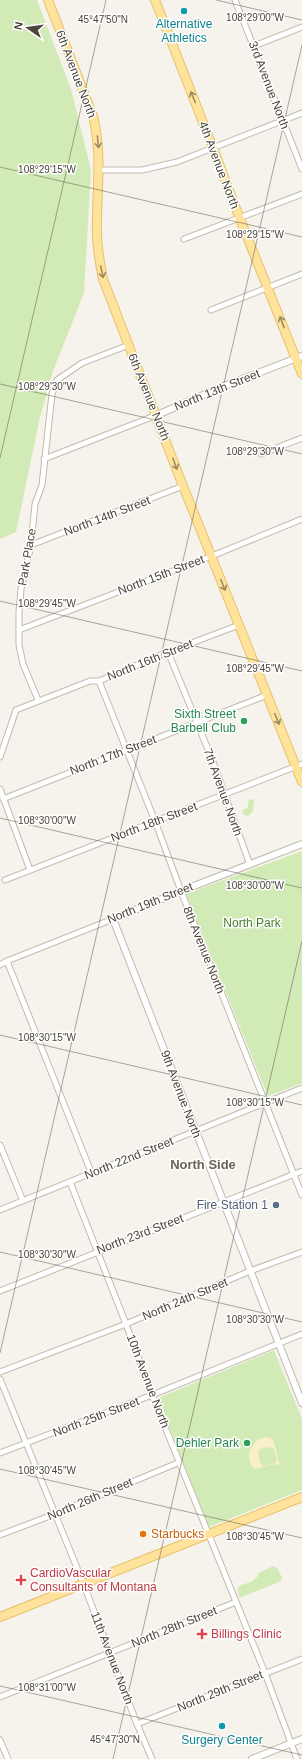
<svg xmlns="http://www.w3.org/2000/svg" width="302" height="1759" viewBox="0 0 302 1759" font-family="Arial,sans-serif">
<rect width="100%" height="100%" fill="#f6f3ec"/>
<g fill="#d2eab5">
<path d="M0,0h37l34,89 20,81 -7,123 -31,78 -13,46 -24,115 -16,7z"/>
<path d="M250,799l4,1 -1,11 -5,5 -4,-1 -2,-5 6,-2v-6z"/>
<path d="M302,851v232l-34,13 -82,-202z"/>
<path d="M274,1350l28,69v71l-93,37 -51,-129z"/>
<path d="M273,1566l5,3 4,9 -1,3 -41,17 -3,-9 4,-4 10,-3 7,-6v-3z"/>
</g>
<path fill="#f9efc9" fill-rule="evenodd" d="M266,1437l7,2 7,26 -5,-1 -21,5c-11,-13 -3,-29 12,-32zM270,1447l4,2 3,11 -2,3 -11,3 -4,-3 -2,-10 2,-4z"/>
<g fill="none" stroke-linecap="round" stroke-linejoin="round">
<g stroke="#c2bbae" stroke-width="7">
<g id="minor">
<path d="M235,0l67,169"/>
<path d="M254,46l48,-19"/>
<path d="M99,170h43l35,-8 125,-49"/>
<path d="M184,239l118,-45"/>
<path d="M211,310l91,-36"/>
<path d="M261,454l41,-16"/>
<path d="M44,459l113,-44"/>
<path d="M31,545l152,-59"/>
<path d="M19,630l193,-74 90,-37"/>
<path d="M168,652l44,107 38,106"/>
<path d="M99,681l56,140 26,70 121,304"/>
<path d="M38,700l-15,-36 -4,-19v-33l2,-23 10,-44 4,-41 7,-19 10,-91 5,-14 25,-17 47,-18"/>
<path d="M0,757l16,-47 74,-29h9l69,-29 71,-27"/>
<path d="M0,789l30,81"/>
<path d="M3,799l264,-104"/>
<path d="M5,880l297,-116"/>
<path d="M7,961l84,211"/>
<path d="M0,965l7,-4 106,-42"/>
<path d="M0,1145l23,56"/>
<path d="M70,1182l56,142 26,71 113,278 32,86"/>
<path d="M0,1210l302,-122"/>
<path d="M0,1291l302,-120"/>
<path d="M0,1372l126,-48 124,-53 52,-19"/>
<path d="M0,1379l82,201 55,144 15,35"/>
<path d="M0,1453l152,-58 150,-61"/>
<path d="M0,1535l55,-21 125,-52"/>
<path d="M0,1697l236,-95"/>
<path d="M137,1724l165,-65"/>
<path d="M0,1740l8,19"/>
</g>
</g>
<g stroke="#c2bbae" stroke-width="8">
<g id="tertiary">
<path d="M157,415l67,-29 78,-30"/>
<path d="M302,844l-121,47 -68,28 189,484"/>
<path d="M252,1759l50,-20"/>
</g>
</g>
<g stroke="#e6c16a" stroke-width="10">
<g id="primary">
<path d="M48,0l45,116c10,39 3,78 4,117 0,16 3,31 6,46l80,207 119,296"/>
<path d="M155,0l58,148 27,71 62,155"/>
<path d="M0,1617l302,-120"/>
</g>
</g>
<use href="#minor" stroke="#fff" stroke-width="5"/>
<use href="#tertiary" stroke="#fff" stroke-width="6"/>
<use href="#primary" stroke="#ffe39c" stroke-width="8"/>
</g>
<defs><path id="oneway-shaft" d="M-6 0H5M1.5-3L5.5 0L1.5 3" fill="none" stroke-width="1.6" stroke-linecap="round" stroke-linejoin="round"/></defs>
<g stroke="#9c8c66">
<use href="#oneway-shaft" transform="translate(193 97) rotate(-112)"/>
<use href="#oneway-shaft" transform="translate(98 142) rotate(84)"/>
<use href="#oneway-shaft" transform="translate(102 272) rotate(78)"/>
<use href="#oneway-shaft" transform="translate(282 322) rotate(-111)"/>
<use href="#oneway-shaft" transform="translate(175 464) rotate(70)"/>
<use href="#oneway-shaft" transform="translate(223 585) rotate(68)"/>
<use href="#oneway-shaft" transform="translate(277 719) rotate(67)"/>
</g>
<path fill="none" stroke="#4b4439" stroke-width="1" stroke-opacity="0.45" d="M216,0l86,20M0,167l302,70M0,384l302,70M0,458l106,-458M0,601l302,70M0,818l302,70M0,1035l302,70M0,1252l302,70M0,1353l302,-1308M0,1469l302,69M0,1686l302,69M113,1759l189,-818"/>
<g fill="#0f9aa8" stroke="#fff" stroke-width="1.5">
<circle cx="184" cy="11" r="4"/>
<circle cx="222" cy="1726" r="4"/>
</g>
<g fill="#2e9e5b" stroke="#fff" stroke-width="1.5">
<circle cx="244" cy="721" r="4"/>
<circle cx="247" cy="1443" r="4"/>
</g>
<circle fill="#5c6f8a" stroke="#fff" stroke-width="1.5" cx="276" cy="1205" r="4"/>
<circle fill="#e8710a" stroke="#fff" stroke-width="1.5" cx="143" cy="1534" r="4"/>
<g fill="#e0444e" stroke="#fff" stroke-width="1.5">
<path d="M19 1574h4v4h4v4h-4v4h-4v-4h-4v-4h4z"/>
<path d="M200 1628h4v4h4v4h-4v4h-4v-4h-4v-4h4z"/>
</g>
<g text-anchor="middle" stroke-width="3" stroke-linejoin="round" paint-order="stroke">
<g font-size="12" fill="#0d838f" stroke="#fff">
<text x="184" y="28">Alternative<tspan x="184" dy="14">Athletics</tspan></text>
<text x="222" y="1744">Surgery Center</text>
</g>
<g font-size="12" fill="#4b4439" stroke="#fff">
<text transform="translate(76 74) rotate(69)" y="4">6th Avenue North</text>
<text transform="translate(269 85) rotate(69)" y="4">3rd Avenue North</text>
<text transform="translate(219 165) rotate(69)" y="4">4th Avenue North</text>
<text transform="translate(217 390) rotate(-22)" y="4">North 13th Street</text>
<text transform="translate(149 397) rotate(68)" y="4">6th Avenue North</text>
<text transform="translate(107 516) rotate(-21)" y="4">North 14th Street</text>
<text transform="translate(27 557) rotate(-80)" y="4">Park Place</text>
<text transform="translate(161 575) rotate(-21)" y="4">North 15th Street</text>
<text transform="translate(150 660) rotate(-22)" y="4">North 16th Street</text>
<text transform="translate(113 755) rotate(-21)" y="4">North 17th Street</text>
<text transform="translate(223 792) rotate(70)" y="4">7th Avenue North</text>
<text transform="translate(154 822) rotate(-21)" y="4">North 18th Street</text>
<text transform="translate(150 903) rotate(-22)" y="4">North 19th Street</text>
<text transform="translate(204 950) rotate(68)" y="4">8th Avenue North</text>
<text transform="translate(181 1094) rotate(69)" y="4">9th Avenue North</text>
<text transform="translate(129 1158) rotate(-22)" y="4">North 22nd Street</text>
<text transform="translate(140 1234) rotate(-21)" y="4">North 23rd Street</text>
<text transform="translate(185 1299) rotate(-23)" y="4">North 24th Street</text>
<text transform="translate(148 1381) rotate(69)" y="4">10th Avenue North</text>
<text transform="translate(96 1417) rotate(-21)" y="4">North 25th Street</text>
<text transform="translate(90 1499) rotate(-23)" y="4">North 26th Street</text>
<text transform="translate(174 1627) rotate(-22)" y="4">North 28th Street</text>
<text transform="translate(112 1658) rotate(69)" y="4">11th Avenue North</text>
<text transform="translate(220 1691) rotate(-22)" y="4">North 29th Street</text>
</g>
<g font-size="12" fill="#27864d" stroke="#fff" text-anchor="end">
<text x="236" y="718">Sixth Street<tspan x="236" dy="14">Barbell Club</tspan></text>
<text x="239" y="1447">Dehler Park</text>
</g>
<g font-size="12" fill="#4a7f2a" stroke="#fff">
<text x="252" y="927">North Park</text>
</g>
<g font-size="12" fill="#4e5e75" stroke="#fff" text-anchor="end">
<text x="268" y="1209">Fire Station 1</text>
</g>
<g font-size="12" fill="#c56008" stroke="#fff" text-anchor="start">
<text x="151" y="1538">Starbucks</text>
</g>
<g font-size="12" fill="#be3a42" stroke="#fff" text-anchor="start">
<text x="30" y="1577">CardioVascular<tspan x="30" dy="14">Consultants of Montana</tspan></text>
<text x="211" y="1638">Billings Clinic</text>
</g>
<g font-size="13" font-weight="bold" fill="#6e6250" stroke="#fff">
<text x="203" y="1169">North Side</text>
</g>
</g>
<g font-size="10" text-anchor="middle" fill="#4b4439" stroke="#fff" stroke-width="3" stroke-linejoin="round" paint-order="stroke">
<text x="255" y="21">108°29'00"W</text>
<text x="103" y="23">45°47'50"N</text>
<text x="47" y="173">108°29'15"W</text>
<text x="255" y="238">108°29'15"W</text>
<text x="47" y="390">108°29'30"W</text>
<text x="255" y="455">108°29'30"W</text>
<text x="47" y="607">108°29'45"W</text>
<text x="255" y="672">108°29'45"W</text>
<text x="47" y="824">108°30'00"W</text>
<text x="255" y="889">108°30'00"W</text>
<text x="47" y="1041">108°30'15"W</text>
<text x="255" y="1106">108°30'15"W</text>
<text x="47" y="1258">108°30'30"W</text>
<text x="255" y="1323">108°30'30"W</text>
<text x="47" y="1474">108°30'45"W</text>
<text x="255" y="1540">108°30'45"W</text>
<text x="47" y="1691">108°31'00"W</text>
<text x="115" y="1743">45°47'30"N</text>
</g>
<g transform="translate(28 28) rotate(283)" stroke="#ffffff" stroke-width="3" paint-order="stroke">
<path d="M0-3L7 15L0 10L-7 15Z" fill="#4b4439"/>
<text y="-6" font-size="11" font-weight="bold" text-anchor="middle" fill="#4b4439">N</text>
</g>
</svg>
